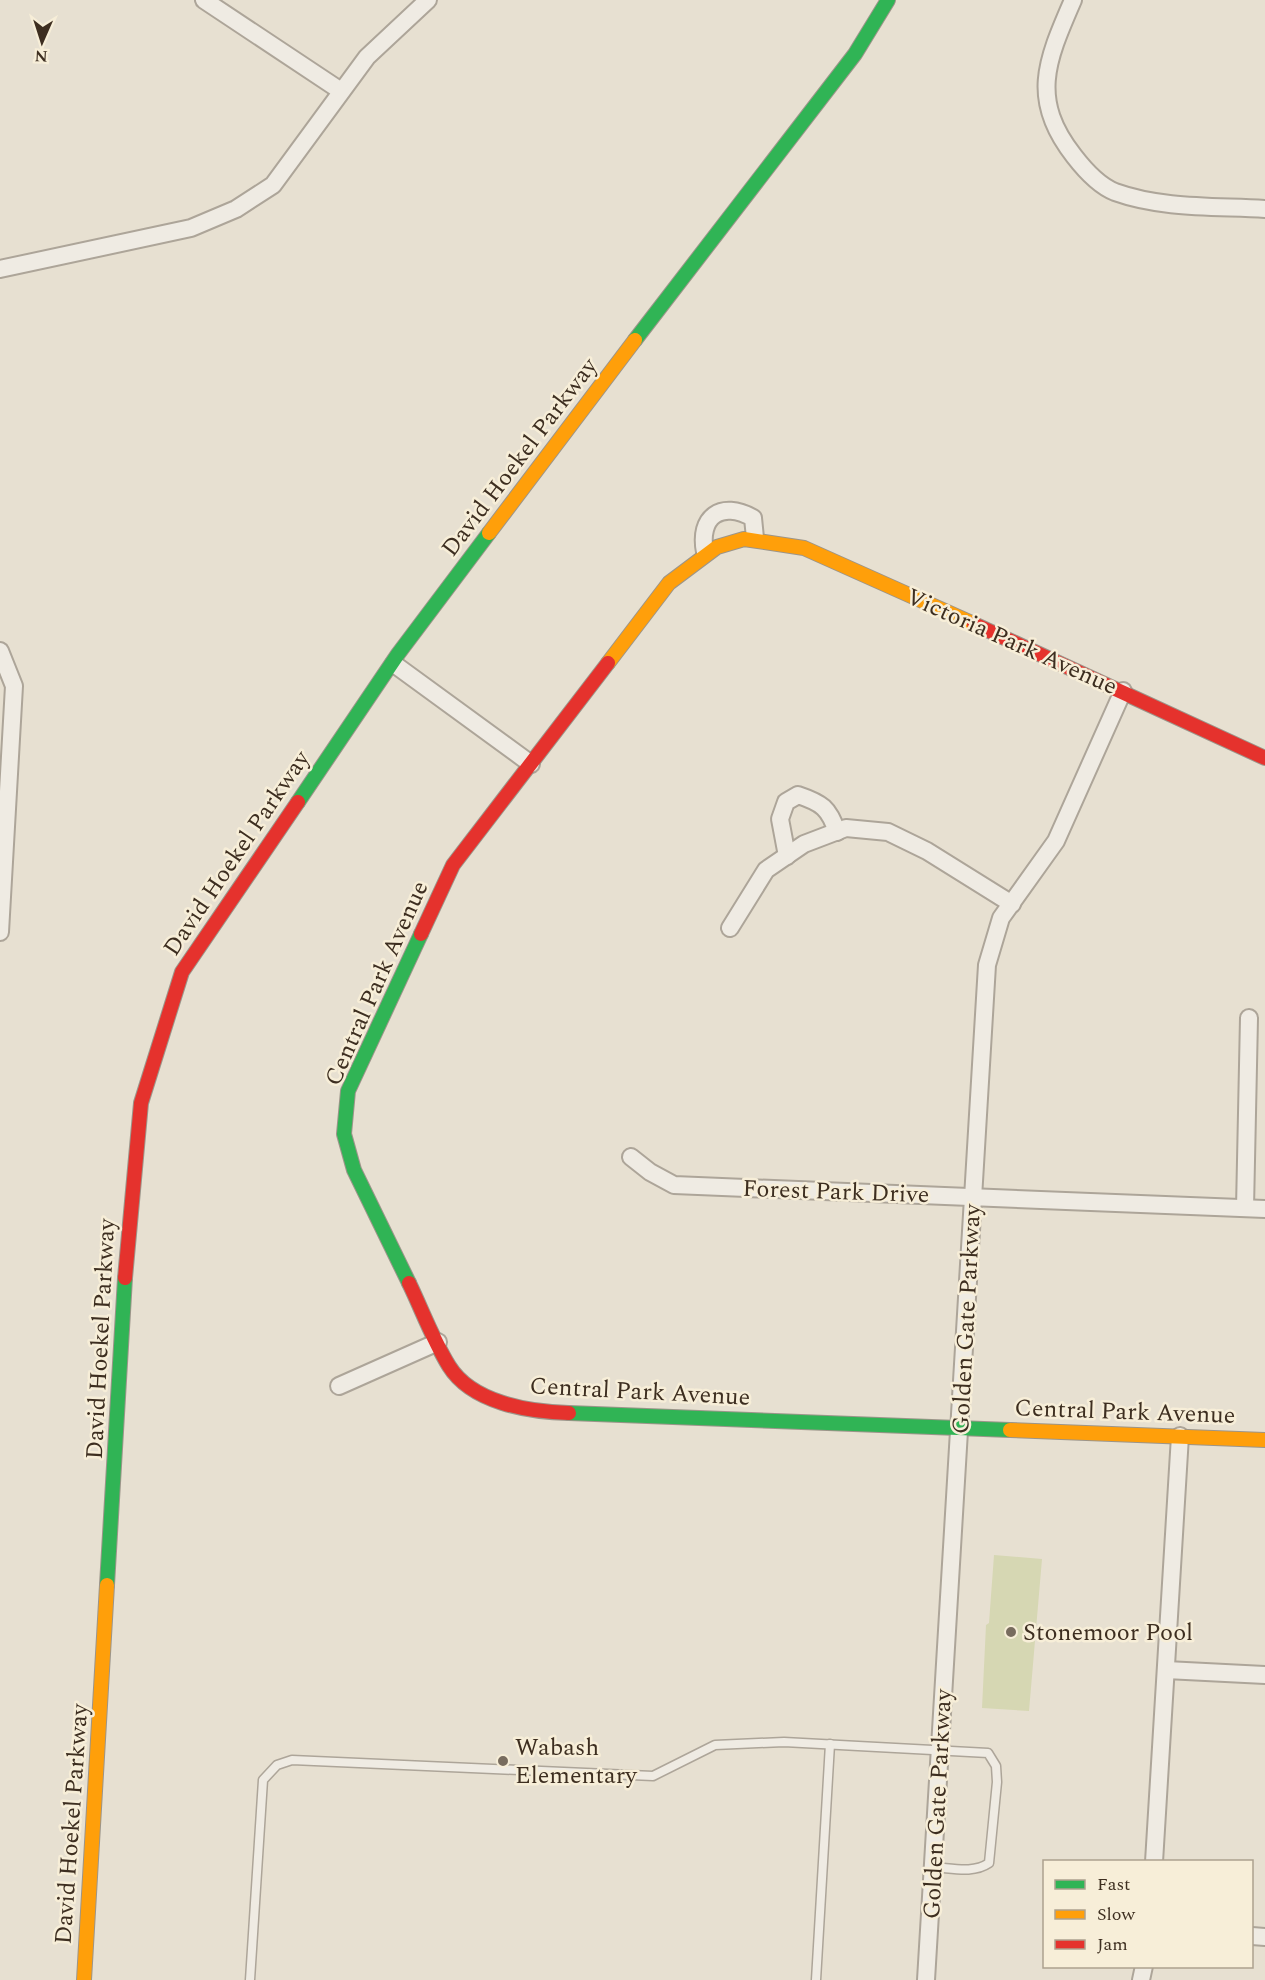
<svg xmlns="http://www.w3.org/2000/svg" width="1265" height="1980" viewBox="0 0 1265 1980" font-family="Spectral,serif">
<rect width="100%" height="100%" fill="#e7e0d1"/>
<path fill="#d6d7b3" d="M994,1555l48,4 -13,152 -47,-3 4,-83 3,-2z"/>
<g fill="none" stroke-linecap="round" stroke-linejoin="round">
<g stroke="#ada599" stroke-width="11">
<g id="lane">
<path d="M250,1980l13,-200 14,-15 15,-5 361,16 62,-31 69,-3 204,11 8,13 1,16 -8,81c-16,11 -37,5 -56,4"/>
<path d="M816,1980l14,-236"/>
</g>
</g>
<g stroke="#ada599" stroke-width="20">
<g id="street">
<path d="M204,0l137,91"/>
<path d="M1073,0c-26,60 -44,99 1,156 10,13 26,30 41,36 47,17 101,14 150,17"/>
<path d="M0,269l191,-41 45,-19 37,-24 94,-128 61,-57"/>
<path d="M705,552c-7,-35 16,-52 48,-34l2,20"/>
<path d="M0,651l14,35 -14,246"/>
<path d="M394,664l137,100"/>
<path d="M787,856l-7,-37 6,-17 12,-7c24,8 31,13 39,37"/>
<path d="M730,928l36,-58 38,-26 42,-16 42,4 39,19 85,53"/>
<path d="M631,1157l19,15 24,13 591,24"/>
<path d="M1245,1208l4,-190"/>
<path d="M339,1386l99,-44"/>
<path d="M1166,1670l99,5"/>
<path d="M1154,1862l26,-426"/>
<path d="M1252,1936l13,1"/>
<path d="M926,1980l61,-1015 14,-47 55,-77 67,-150"/>
<path d="M1141,1980l3,-14"/>
</g>
</g>
<g stroke="#9c958a" stroke-width="16">
<g id="fast">
<path d="M635,340l220,-286 33,-54"/>
<path d="M298,802l100,-148 91,-121"/>
<path d="M409,1283l-55,-113 -10,-36 4,-43 73,-157"/>
<path d="M569,1413l441,17"/>
<path d="M107,1585l18,-307"/>
</g>
</g>
<g stroke="#9c958a" stroke-width="16">
<g id="slow">
<path d="M489,533l146,-193"/>
<path d="M608,663l61,-80 48,-36 27,-8 60,9 170,76"/>
<path d="M1010,1430l255,10"/>
<path d="M84,1980l23,-395"/>
</g>
</g>
<g stroke="#9c958a" stroke-width="16">
<g id="jam">
<path d="M974,624l291,134"/>
<path d="M421,934l32,-69 155,-202"/>
<path d="M125,1278l16,-175 41,-131 116,-170"/>
<path d="M409,1283c13,27 24,57 40,83 23,37 80,46 120,47"/>
</g>
</g>
<use href="#lane" stroke="#efebe3" stroke-width="8"/>
<use href="#street" stroke="#efebe3" stroke-width="16"/>
<use href="#fast" stroke="#30b455" stroke-width="14"/>
<use href="#slow" stroke="#ff9f0a" stroke-width="14"/>
<use href="#jam" stroke="#e5322d" stroke-width="14"/>
</g>
<g fill="#786c5e" stroke="#f7eed8" stroke-width="2">
<circle cx="1011" cy="1632" r="6"/>
<circle cx="503" cy="1761" r="6"/>
</g>
<g text-anchor="middle" stroke-width="5" stroke-linejoin="round" paint-order="stroke">
<g font-size="24" fill="#3d2e20" stroke="#f7eed8">
<text transform="translate(519 457) rotate(-53)" y="8">David Hoekel Parkway</text>
<text transform="translate(1012 641) rotate(24)" y="8">Victoria Park Avenue</text>
<text transform="translate(236 853) rotate(-56)" y="8">David Hoekel Parkway</text>
<text transform="translate(376 983) rotate(-66)" y="8">Central Park Avenue</text>
<text transform="translate(836 1191) rotate(2)" y="8">Forest Park Drive</text>
<text transform="translate(966 1319) rotate(-87)" y="8">Golden Gate Parkway</text>
<text transform="translate(100 1339) rotate(-87)" y="8">David Hoekel Parkway</text>
<text transform="translate(640 1391) rotate(3)" y="8">Central Park Avenue</text>
<text transform="translate(1125 1411) rotate(2)" y="8">Central Park Avenue</text>
<text transform="translate(937 1804) rotate(-87)" y="8">Golden Gate Parkway</text>
<text transform="translate(71 1824) rotate(-86)" y="8">David Hoekel Parkway</text>
</g>
<g font-size="24" fill="#3d2e20" stroke="#f7eed8" text-anchor="start">
<text x="1023" y="1640">Stonemoor Pool</text>
<text x="515" y="1755">Wabash<tspan x="515" dy="28">Elementary</tspan></text>
</g>
</g>
<rect x="1043" y="1860" width="210" height="108" fill="#f7eed8" stroke="#ada18e" stroke-width="1.5"/>
<rect x="1055" y="1880" width="30" height="9" fill="#30b455" stroke="#ada18e" stroke-width="1.5"/>
<text x="1097" y="1890" font-size="18" fill="#3d2e20">Fast</text>
<rect x="1055" y="1910" width="30" height="9" fill="#ff9f0a" stroke="#ada18e" stroke-width="1.5"/>
<text x="1097" y="1920" font-size="18" fill="#3d2e20">Slow</text>
<rect x="1055" y="1940" width="30" height="9" fill="#e5322d" stroke="#ada18e" stroke-width="1.5"/>
<text x="1097" y="1950" font-size="18" fill="#3d2e20">Jam</text>
<g transform="translate(42 42) rotate(183)" stroke="#f7eed8" stroke-width="4.5" paint-order="stroke">
<path d="M0-4.5L10 22L0 15L-10 22Z" fill="#3d2e20"/>
<text y="-9" font-size="16" font-weight="bold" text-anchor="middle" fill="#3d2e20">N</text>
</g>
</svg>
